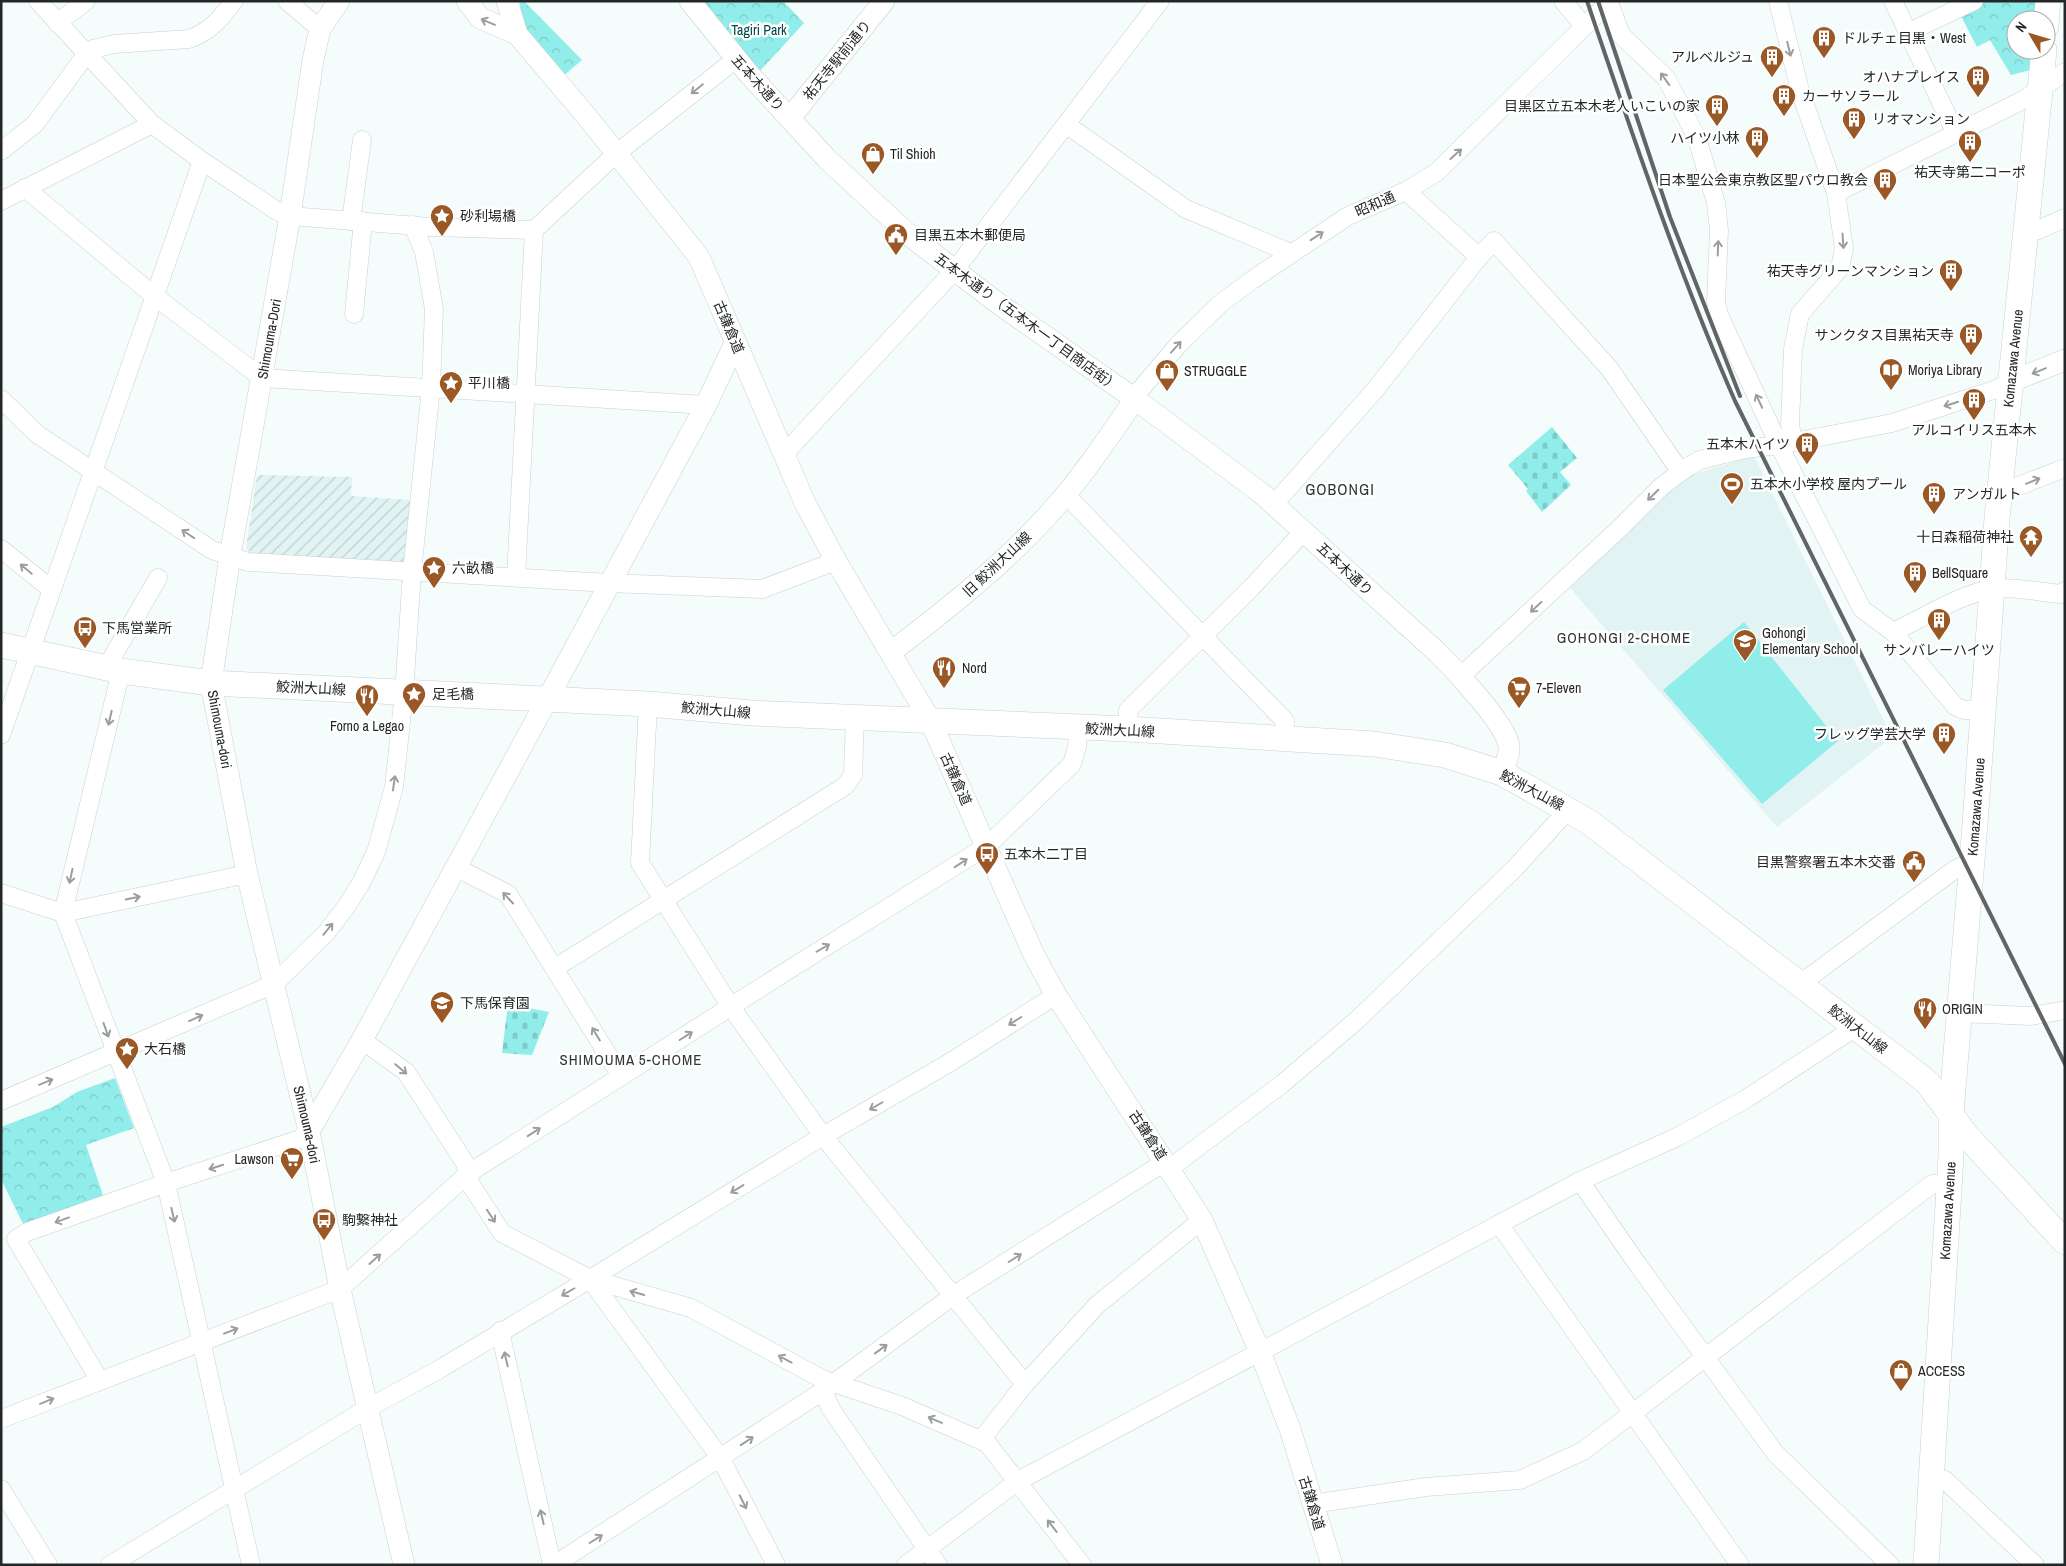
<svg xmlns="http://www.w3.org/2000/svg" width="2066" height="1566" viewBox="0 0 2066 1566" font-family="'Archivo Narrow','Noto Sans JP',sans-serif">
<defs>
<pattern id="industrial-furrows" width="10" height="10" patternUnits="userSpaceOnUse" patternTransform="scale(1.25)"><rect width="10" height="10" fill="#e1f3f2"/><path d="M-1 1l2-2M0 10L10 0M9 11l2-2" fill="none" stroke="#c1d0d0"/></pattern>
<pattern id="cemetery-stones" width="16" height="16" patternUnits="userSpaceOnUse" patternTransform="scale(1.25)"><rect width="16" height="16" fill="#91ede9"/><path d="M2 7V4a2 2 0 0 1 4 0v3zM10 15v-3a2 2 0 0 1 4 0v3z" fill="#7dcbc8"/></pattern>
<pattern id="park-crowns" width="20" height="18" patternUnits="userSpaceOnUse" patternTransform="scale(1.25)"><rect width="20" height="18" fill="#91ede9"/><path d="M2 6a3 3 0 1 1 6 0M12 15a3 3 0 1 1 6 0" fill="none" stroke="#7dcbc8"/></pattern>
</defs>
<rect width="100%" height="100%" fill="#f4fcfc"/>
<path fill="#e1f3f2" d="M1754,456l138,281 -115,90 -207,-239 100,-98 21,-15z"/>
<path fill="url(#industrial-furrows)" d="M257,475l95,2 -1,19 60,4 -5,57 -5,7 -150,-10 -5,-6z"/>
<g fill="url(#cemetery-stones)">
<path d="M1552,427l25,31 -17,14 11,13 -29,27 -16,-21 2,-2 -20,-24z"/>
<path d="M508,1004l41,8 -17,43 -30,-2z"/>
</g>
<g fill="url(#park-crowns)">
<path d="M520,1h4l58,59 -20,17 -41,-45z"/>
<path d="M700,1h83l21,22 -46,50z"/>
<path d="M1987,1h52l-2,19h-21v30h17l-2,20 -20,5 -21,-35 -13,7 -17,-33z"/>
<path d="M115,1078l19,50 -48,17 20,59 -79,28 -26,-53v-52l52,-20 24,-15z"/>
</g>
<path fill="#91ede9" d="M1744,622l94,119 -76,63 -99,-114z"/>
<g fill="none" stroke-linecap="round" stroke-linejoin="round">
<g stroke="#c9d0d0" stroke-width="19">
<g id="minor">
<path d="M38,1l114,123 50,37 75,50 13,5 140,11 104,3 83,-77 119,-94"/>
<path d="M287,1l33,28"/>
<path d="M1563,1l21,25"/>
<path d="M1778,1l22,90 36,102 8,55 -4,20 -40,46 -7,35 -3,75 3,18"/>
<path d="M1893,1l62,131"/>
<path d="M1609,2l12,33 45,43 31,60 19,65 3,27 -3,72 3,13 60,130 83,164 31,23c30,-14 67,-38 99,-43 22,-3 46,3 68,5l5,-3"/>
<path d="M57,23l29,-22"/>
<path d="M1907,33l67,-32"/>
<path d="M1067,125l119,84 105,44"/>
<path d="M1,151l34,-27 47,-64 11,-11 21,-5 75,-5c21,-7 32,-21 45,-38"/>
<path d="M25,188l128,107 109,83 444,27"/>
<path d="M1406,191l73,66 15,-16 8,9 107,118 71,103"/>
<path d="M1836,193l189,-94 40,-27"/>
<path d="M1,201l151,-77"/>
<path d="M351,221l11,-81"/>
<path d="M2026,231l12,-1 27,-12"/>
<path d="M354,314l9,-93"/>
<path d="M1,399l36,35 175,116 36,12 361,21 153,6 74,-28"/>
<path d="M1135,399l5,-9 38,-45 42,-41 32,-24 96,-64 58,-25 31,-19 173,-171"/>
<path d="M784,454l170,-183 206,-270"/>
<path d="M2000,490l16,-3 49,-19"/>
<path d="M1066,495l219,226 -1,19"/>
<path d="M1274,504l101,-114 104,-133"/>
<path d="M1,549l50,40"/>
<path d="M516,577l18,-347"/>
<path d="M1893,632l62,74 9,4h19"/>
<path d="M106,668l52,-90"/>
<path d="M121,671l-58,242 103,270 85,382"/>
<path d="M1461,676l161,-150 40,-40 27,-20 11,-6 45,-11 34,-4 113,-22 105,-34 15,-8"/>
<path d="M648,704l-8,159 91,144 92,129 202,248"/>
<path d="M1128,729v-19l124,-123 52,-56"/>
<path d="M1,735l201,-574"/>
<path d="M455,867l53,27 113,182"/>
<path d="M1,893l62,20 184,-39"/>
<path d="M555,968l290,-182 8,-11 2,-58"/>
<path d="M1800,984l154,-114 6,-3 10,1"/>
<path d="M1959,1013l72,3 34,-6"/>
<path d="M362,1040l44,32 59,91 6,22 31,48 88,46 101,29 131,71 80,27 85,37 95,122"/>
<path d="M1,1101l273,-117 52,-51 20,-26 15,-24 15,-31 18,-65 10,-94 8,-121 19,-184 3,-79 -10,-57 -11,-27"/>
<path d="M1170,1168l112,-84 75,-64 158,-152 53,-58"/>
<path d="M1580,1181l58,84 137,188 115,112"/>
<path d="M1499,1224l241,341"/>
<path d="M590,1279l131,180 55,106"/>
<path d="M500,1331l52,234"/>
<path d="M100,1381l-84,-142 11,-7 139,-49 134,-44 9,-8"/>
<path d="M823,1391l8,18 107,156"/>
<path d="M1,1419l339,-130 129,-116 321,-204 197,-123 85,-82 5,-17 1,-20"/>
<path d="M981,1440l44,-56 72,-79 105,-85"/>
<path d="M1932,1479l13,1 90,85"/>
<path d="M1,1489l47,76"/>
<path d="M1312,1504l114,-17 94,-7 63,-29 349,-267h16"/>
<path d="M110,1565l258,-157 70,-38 152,-91 233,-143 126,-73 107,-68"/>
<path d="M554,1565l269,-174 131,-96 211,-133"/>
<path d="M906,1565l112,-84 562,-300 97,-44 69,-38 110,-72"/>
</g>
</g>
<g stroke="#c9d0d0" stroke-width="22">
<g id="tertiary">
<path id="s1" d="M339,1l-19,28 -7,31 -23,156 -60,340 -19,127 36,191 62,257 31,158 64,276"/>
<path d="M467,1l13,17 37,16 71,84 111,139 106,246 31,58 94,159 104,235 22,40 146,225 58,132 30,77 42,136"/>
<path d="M507,1l10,33"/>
<path d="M690,1l58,72 79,86 83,77 89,68 136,95 126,94 177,160c17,17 68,71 71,93 1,9 -4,19 -7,27"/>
<path d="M790,118l94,-117"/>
<path d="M2012,381l53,-21"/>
<path d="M891,652c58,-44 117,-91 165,-146 29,-33 54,-71 79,-107"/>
<path d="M309,1131l53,-91 185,-340 159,-295 29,-62"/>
</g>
</g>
<g stroke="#c9d0d0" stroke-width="26">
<g id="secondary">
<path d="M2046,26l2,-25"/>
<path d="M1,645l120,26 90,12 437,21 104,9 376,16 246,15 71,11 57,18 87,49 338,260 39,53 99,107"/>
<path id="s2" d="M1926,1565l25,-409v-43l24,-289 22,-306 47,-468"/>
</g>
</g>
<use href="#minor" stroke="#fff" stroke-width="18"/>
<use href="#tertiary" stroke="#fff" stroke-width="21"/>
<use href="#secondary" stroke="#fff" stroke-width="25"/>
<g stroke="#616565" stroke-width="4">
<path d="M1587,1c46,135 91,270 148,400l330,663"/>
<path d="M1598,1l72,216 70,179"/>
</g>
</g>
<defs><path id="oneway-shaft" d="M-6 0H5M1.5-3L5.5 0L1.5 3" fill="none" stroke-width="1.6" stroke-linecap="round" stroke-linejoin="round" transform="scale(1.25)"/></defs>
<g stroke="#9c9e9e">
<use href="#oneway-shaft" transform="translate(488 22) rotate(-157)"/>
<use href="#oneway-shaft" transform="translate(1789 49) rotate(76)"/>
<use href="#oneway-shaft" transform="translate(1665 79) rotate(-126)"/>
<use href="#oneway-shaft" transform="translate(697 89) rotate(141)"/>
<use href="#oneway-shaft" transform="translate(1456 154) rotate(-42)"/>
<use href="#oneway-shaft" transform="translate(1317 236) rotate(-33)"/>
<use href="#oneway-shaft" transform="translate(1843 241) rotate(86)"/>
<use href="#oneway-shaft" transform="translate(1718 248) rotate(-88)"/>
<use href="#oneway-shaft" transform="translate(1176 347) rotate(-48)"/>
<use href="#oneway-shaft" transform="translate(2039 371) rotate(158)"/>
<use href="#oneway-shaft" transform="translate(1759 401) rotate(-115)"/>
<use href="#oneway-shaft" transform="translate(1951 404) rotate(162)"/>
<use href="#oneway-shaft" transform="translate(2033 481) rotate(-22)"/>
<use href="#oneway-shaft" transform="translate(1653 495) rotate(135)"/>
<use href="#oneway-shaft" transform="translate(188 534) rotate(-146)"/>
<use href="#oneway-shaft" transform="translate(26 569) rotate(-140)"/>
<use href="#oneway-shaft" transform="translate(1536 607) rotate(137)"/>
<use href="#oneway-shaft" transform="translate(110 718) rotate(103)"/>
<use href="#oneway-shaft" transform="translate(394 783) rotate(-82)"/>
<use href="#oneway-shaft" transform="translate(961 863) rotate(-33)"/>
<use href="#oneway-shaft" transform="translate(71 876) rotate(102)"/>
<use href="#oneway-shaft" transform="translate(133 898) rotate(-12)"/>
<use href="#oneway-shaft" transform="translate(508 898) rotate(-133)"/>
<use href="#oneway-shaft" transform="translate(328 929) rotate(-51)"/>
<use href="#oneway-shaft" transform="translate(823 948) rotate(-30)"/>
<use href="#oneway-shaft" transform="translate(196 1018) rotate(-24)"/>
<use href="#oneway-shaft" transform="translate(1015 1021) rotate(148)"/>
<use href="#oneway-shaft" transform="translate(106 1030) rotate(70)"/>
<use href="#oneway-shaft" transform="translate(596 1034) rotate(-121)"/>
<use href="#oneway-shaft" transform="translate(686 1036) rotate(-32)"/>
<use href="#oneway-shaft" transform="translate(401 1069) rotate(40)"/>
<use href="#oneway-shaft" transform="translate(46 1082) rotate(-22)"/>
<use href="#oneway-shaft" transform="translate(876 1106) rotate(150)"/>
<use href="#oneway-shaft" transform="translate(534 1132) rotate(-33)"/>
<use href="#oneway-shaft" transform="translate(216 1167) rotate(162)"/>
<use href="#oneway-shaft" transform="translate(737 1189) rotate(149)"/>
<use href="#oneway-shaft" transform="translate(173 1215) rotate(77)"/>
<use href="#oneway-shaft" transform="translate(491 1216) rotate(57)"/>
<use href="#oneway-shaft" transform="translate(62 1220) rotate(160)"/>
<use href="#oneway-shaft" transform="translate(1015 1258) rotate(-32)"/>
<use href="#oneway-shaft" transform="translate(375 1259) rotate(-42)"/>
<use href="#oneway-shaft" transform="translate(568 1292) rotate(150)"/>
<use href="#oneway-shaft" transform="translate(637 1293) rotate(-164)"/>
<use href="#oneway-shaft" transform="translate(231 1331) rotate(-21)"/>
<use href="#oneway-shaft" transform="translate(881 1349) rotate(-36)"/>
<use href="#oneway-shaft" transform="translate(506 1359) rotate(-103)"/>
<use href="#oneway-shaft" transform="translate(785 1359) rotate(-152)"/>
<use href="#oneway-shaft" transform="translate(47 1401) rotate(-22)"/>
<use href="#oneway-shaft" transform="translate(935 1420) rotate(-157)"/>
<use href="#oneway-shaft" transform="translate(747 1441) rotate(-34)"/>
<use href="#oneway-shaft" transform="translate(743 1502) rotate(63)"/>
<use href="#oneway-shaft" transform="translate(542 1517) rotate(-103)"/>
<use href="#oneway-shaft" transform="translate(1052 1526) rotate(-128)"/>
<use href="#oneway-shaft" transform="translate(596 1539) rotate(-32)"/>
</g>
<defs>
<g id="building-pin" transform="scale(1.25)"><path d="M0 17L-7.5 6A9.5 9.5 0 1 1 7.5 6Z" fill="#9b5827" stroke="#fff"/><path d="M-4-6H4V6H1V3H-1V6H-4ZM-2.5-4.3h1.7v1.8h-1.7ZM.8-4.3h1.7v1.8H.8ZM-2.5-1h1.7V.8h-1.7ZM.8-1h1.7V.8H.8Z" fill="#fff"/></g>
<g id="shop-pin" transform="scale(1.25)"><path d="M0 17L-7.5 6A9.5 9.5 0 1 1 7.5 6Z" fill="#9b5827" stroke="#fff"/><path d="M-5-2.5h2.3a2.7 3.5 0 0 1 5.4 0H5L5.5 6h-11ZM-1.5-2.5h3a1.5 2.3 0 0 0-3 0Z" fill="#fff"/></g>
<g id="sight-pin" transform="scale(1.25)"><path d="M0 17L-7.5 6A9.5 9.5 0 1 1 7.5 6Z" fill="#9b5827" stroke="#fff"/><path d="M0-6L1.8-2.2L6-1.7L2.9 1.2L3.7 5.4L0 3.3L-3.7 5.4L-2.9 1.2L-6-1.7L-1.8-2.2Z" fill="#fff"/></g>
<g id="civic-pin" transform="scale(1.25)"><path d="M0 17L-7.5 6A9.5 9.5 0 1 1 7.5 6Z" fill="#9b5827" stroke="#fff"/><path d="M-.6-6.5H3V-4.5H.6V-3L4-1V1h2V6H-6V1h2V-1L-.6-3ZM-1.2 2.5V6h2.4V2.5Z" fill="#fff"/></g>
<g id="library-pin" transform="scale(1.25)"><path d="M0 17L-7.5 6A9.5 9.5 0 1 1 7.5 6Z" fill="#9b5827" stroke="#fff"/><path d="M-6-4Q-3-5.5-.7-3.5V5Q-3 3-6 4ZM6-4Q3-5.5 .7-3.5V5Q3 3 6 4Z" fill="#fff"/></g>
<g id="stadium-pin" transform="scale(1.25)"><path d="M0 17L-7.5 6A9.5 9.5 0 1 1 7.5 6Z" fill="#9b5827" stroke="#fff"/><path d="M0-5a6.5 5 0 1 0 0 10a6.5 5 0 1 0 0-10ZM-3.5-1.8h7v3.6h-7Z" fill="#fff"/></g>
<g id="temple-pin" transform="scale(1.25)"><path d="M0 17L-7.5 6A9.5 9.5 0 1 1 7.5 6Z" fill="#9b5827" stroke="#fff"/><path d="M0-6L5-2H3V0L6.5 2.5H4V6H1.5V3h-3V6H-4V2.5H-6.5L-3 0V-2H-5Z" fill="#fff"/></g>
<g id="bus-pin" transform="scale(1.25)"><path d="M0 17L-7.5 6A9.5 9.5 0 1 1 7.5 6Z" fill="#9b5827" stroke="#fff"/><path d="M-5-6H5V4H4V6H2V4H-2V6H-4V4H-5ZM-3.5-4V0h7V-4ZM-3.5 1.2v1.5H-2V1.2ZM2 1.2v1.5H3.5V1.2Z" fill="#fff"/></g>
<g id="school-pin" transform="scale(1.25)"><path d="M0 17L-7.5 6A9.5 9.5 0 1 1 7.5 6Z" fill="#9b5827" stroke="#fff"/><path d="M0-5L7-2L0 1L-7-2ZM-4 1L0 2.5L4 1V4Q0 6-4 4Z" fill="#fff"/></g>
<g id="restaurant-pin" transform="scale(1.25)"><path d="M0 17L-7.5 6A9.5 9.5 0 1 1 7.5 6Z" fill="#9b5827" stroke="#fff"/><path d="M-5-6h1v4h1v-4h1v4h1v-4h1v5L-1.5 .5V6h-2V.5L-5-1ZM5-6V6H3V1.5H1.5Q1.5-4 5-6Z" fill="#fff"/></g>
<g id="supermarket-pin" transform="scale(1.25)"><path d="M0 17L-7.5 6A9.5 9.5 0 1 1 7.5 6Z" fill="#9b5827" stroke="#fff"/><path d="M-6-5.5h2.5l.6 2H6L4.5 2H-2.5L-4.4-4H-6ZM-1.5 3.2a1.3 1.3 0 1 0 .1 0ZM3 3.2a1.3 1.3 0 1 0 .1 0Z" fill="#fff"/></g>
</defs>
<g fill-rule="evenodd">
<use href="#building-pin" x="1824" y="38"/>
<use href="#building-pin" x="1772" y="57"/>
<use href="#building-pin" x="1978" y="77"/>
<use href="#building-pin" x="1784" y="96"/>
<use href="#building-pin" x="1717" y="106"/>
<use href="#building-pin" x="1854" y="119"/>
<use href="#building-pin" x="1757" y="138"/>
<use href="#building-pin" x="1970" y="142"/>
<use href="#shop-pin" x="873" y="154"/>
<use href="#building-pin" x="1885" y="180"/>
<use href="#sight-pin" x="442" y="216"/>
<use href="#civic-pin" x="896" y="235"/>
<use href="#building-pin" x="1951" y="271"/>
<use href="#building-pin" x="1971" y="335"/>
<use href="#library-pin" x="1891" y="370"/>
<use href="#shop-pin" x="1167" y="371"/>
<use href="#sight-pin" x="451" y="383"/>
<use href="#building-pin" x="1974" y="400"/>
<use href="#building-pin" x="1807" y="444"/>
<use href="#stadium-pin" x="1732" y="484"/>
<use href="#building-pin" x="1934" y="494"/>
<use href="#temple-pin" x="2031" y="537"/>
<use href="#sight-pin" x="434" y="568"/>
<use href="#building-pin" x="1915" y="573"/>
<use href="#building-pin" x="1939" y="620"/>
<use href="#bus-pin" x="85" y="628"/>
<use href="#school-pin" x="1745" y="641"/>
<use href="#restaurant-pin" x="944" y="668"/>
<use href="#supermarket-pin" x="1519" y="688"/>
<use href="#sight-pin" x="414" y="694"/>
<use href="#restaurant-pin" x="367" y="696"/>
<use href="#building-pin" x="1944" y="734"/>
<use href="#bus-pin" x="987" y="854"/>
<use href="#civic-pin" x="1914" y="862"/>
<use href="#school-pin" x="442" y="1003"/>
<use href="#restaurant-pin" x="1925" y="1009"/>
<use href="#sight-pin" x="127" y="1049"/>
<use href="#supermarket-pin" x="292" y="1159"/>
<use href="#bus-pin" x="324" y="1220"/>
<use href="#shop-pin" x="1901" y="1371"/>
</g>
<g text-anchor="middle" stroke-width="5" stroke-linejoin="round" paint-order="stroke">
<g font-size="14" fill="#024645" stroke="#fff">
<text x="759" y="35">Tagiri Park</text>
</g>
<g font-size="14" fill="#242727" stroke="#fff" text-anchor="start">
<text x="1842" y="43">ドルチェ目黒・West</text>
<text x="1754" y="62" text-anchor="end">アルベルジュ</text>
<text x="1960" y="82" text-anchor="end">オハナプレイス</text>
<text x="1802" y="101">カーサソラール</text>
<text x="1700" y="111" text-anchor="end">目黒区立五本木老人いこいの家</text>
<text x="1872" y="124">リオマンション</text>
<text x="1740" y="143" text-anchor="end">ハイツ小林</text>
<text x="890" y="159">Til Shioh</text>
<text x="1970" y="177" text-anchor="middle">祐天寺第二コーポ</text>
<text x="1868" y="185" text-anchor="end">日本聖公会東京教区聖パウロ教会</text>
<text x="460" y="221">砂利場橋</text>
<text x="914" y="240">目黒五本木郵便局</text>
<text x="1934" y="276" text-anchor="end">祐天寺グリーンマンション</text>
<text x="1954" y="340" text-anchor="end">サンクタス目黒祐天寺</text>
<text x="1908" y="375">Moriya Library</text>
<text x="1184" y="376">STRUGGLE</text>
<text x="468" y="388">平川橋</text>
<text x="1974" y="435" text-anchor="middle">アルコイリス五本木</text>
<text x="1790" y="449" text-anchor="end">五本木ハイツ</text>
<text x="1750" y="489">五本木小学校 屋内プール</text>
<text x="1952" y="499">アンガルト</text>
<text x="2014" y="542" text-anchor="end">十日森稲荷神社</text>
<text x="452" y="573">六畝橋</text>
<text x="1932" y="578">BellSquare</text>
<text x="102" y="633">下馬営業所</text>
<text x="1762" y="638">Gohongi<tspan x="1762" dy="16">Elementary School</tspan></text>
<text x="1939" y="655" text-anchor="middle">サンバレーハイツ</text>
<text x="962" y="673">Nord</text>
<text x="1536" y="693">7-Eleven</text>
<text x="432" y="699">足毛橋</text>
<text x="367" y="731" text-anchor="middle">Forno a Legao</text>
<text x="1926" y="739" text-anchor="end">フレッグ学芸大学</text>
<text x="1004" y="859">五本木二丁目</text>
<text x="1896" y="867" text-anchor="end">目黒警察署五本木交番</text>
<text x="460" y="1008">下馬保育園</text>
<text x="1942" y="1014">ORIGIN</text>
<text x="144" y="1054">大石橋</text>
<text x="274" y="1164" text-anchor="end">Lawson</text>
<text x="342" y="1225">駒繋神社</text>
<text x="1918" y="1376">ACCESS</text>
</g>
<g font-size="14" fill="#242727" stroke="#fff">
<text transform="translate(837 60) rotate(-51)" y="5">祐天寺駅前通り</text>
<text transform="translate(758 83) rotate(48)" y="5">五本木通り</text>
<text transform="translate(1375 204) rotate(-24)" y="5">昭和通</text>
<text transform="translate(1027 322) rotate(36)" y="5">五本木通り（五本木一丁目商店街）</text>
<text transform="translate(729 327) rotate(67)" y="5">古鎌倉道</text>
<text transform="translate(269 339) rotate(-80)" y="5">Shimouma-Dori</text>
<text dy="5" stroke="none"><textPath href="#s2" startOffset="1210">Komazawa Avenue</textPath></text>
<text transform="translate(997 564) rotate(-43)" y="5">旧 鮫洲大山線</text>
<text transform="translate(1345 569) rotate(43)" y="5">五本木通り</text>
<text transform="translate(311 688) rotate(3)" y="5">鮫洲大山線</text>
<text transform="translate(716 710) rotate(5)" y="5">鮫洲大山線</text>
<text dy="5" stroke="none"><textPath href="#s1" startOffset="744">Shimouma-dori</textPath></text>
<text transform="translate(1120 730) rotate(3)" y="5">鮫洲大山線</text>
<text transform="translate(956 779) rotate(66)" y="5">古鎌倉道</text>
<text transform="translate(1532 790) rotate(28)" y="5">鮫洲大山線</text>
<text dy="5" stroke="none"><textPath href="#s2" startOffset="760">Komazawa Avenue</textPath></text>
<text transform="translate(1858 1029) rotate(38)" y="5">鮫洲大山線</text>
<text dy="5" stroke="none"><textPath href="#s1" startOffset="1149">Shimouma-dori</textPath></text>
<text transform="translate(1148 1135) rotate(57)" y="5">古鎌倉道</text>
<text dy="5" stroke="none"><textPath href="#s2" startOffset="355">Komazawa Avenue</textPath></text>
<text transform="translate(1312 1503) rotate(73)" y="5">古鎌倉道</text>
</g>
<g font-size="15" letter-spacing="1" fill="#313737" stroke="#fff">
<text x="1624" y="643">GOHONGI 2-CHOME</text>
<text x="631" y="1065">SHIMOUMA 5-CHOME</text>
</g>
<g font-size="16" letter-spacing="1" fill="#313737" stroke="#fff">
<text x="1340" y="495">GOBONGI</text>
</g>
</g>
<rect width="2066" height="1566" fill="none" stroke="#242727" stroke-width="5"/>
<g transform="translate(2031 35) rotate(308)"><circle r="24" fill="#ffffff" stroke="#a7a9a9"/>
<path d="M0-4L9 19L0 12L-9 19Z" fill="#9b5827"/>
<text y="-8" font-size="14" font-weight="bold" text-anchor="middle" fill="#242727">N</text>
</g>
</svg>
